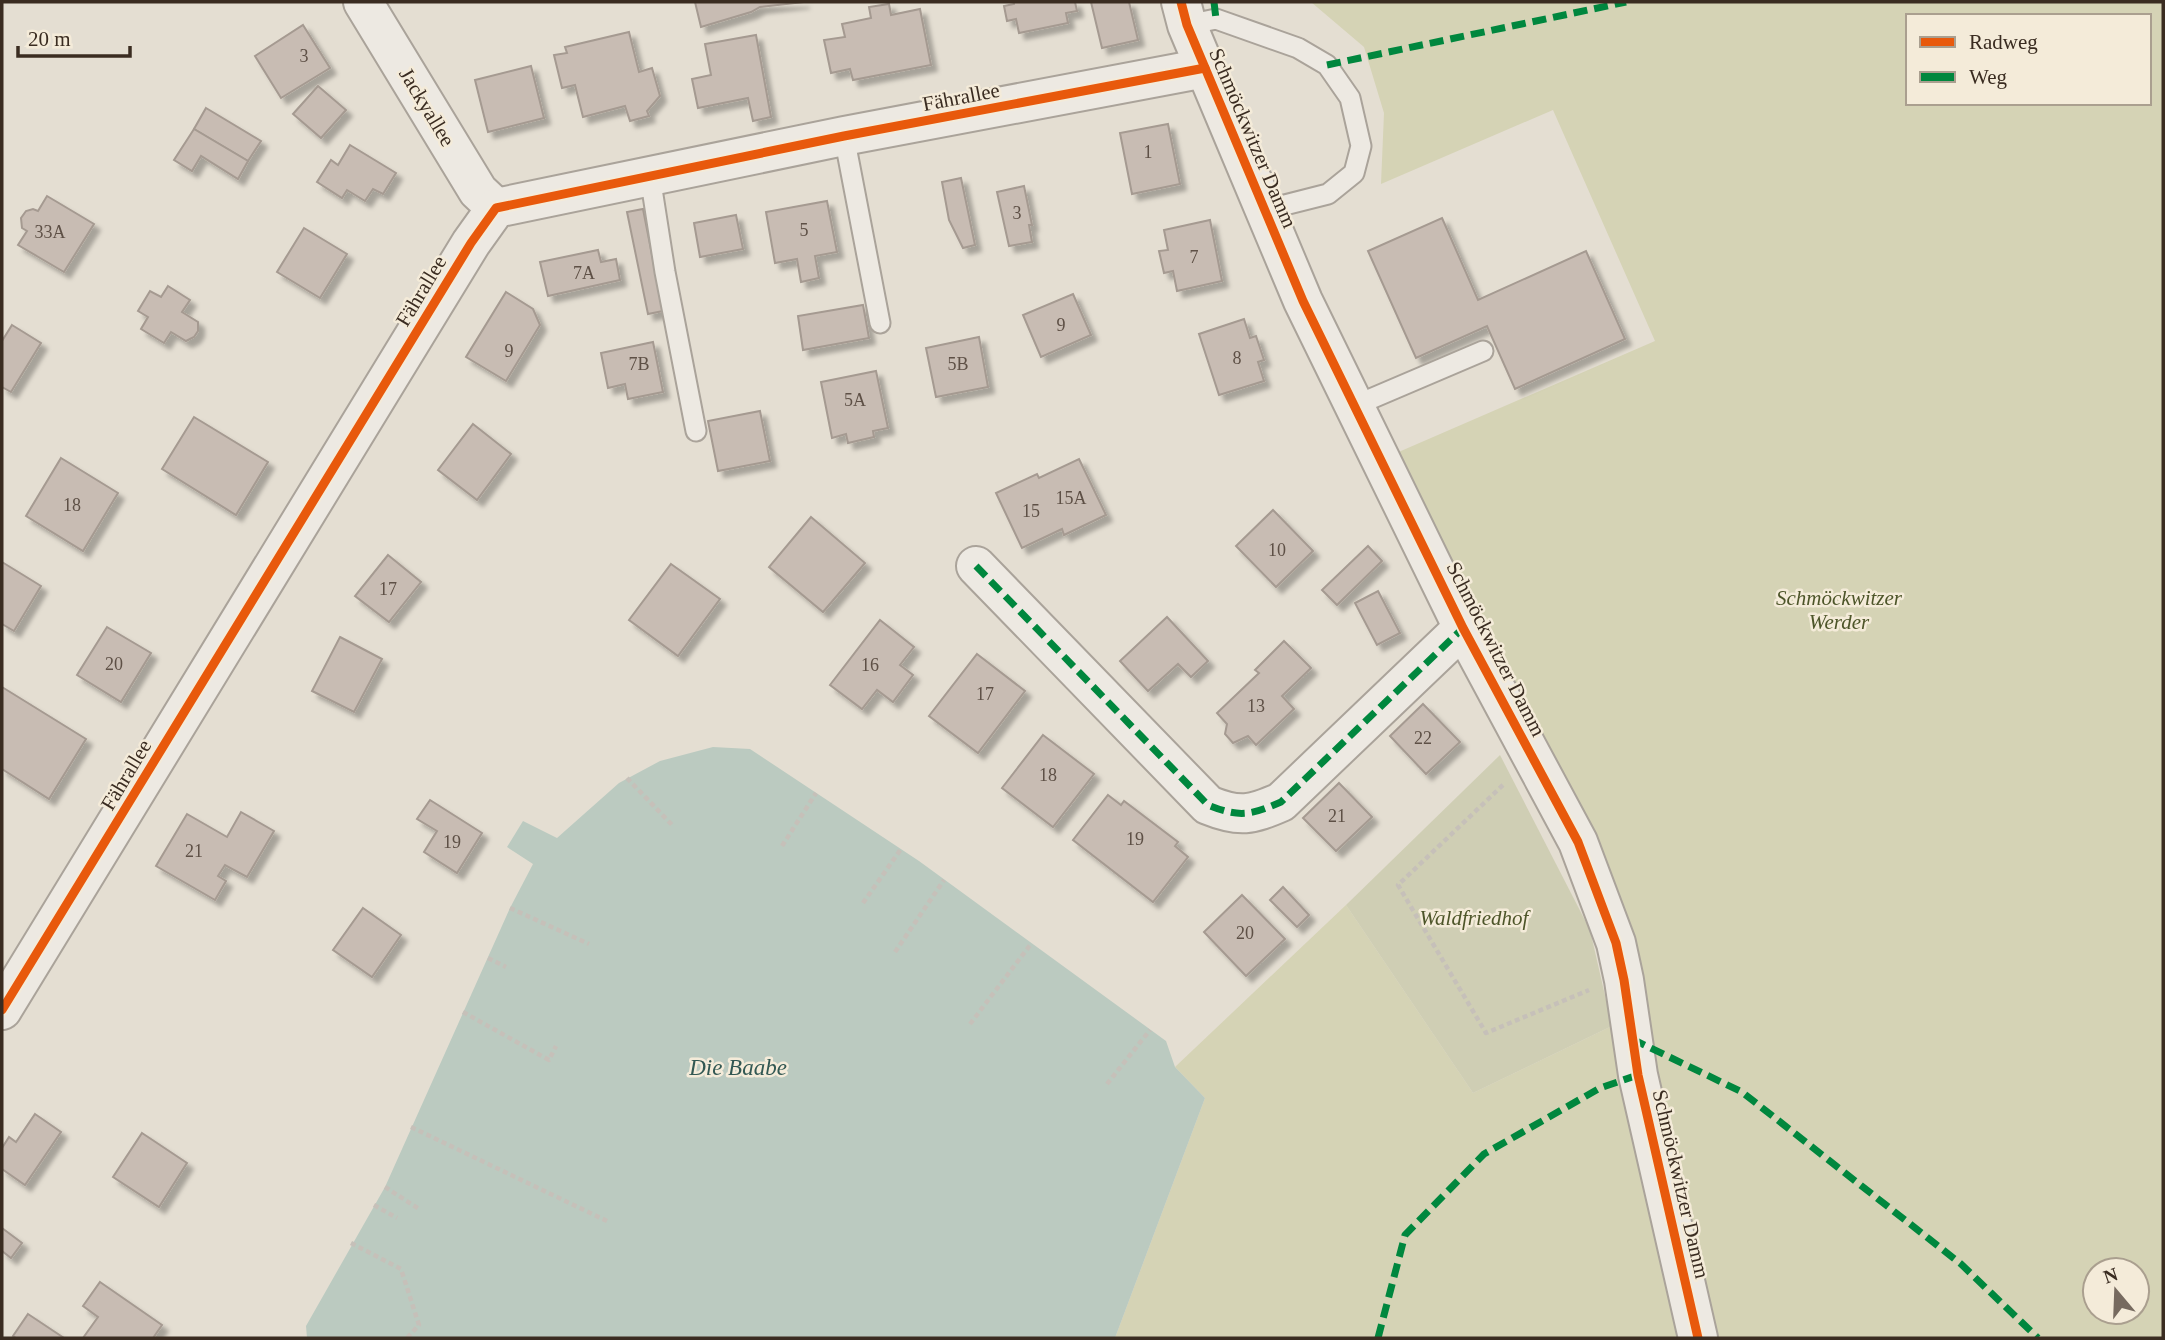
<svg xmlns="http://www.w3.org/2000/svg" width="2165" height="1340" viewBox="0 0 2165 1340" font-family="Georgia,serif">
<defs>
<filter id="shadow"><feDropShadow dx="6" dy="6" stdDeviation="2" flood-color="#0004"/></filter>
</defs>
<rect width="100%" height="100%" fill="#e4ded2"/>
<g fill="#d5d3b5" fill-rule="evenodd">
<path d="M1311,2h852v1336h-447l-79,-364 -243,-520 261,-113 -102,-231 -172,74 3,-71 -20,-66zM1908,16h241v87h-241zM2095,1270h42v42h-42z"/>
<path d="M1346,905l127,188 139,-67 69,312h-566l90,-240 -30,-31z"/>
</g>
<path fill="#cfceb4" d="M1500,755l90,175 22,96 -139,67 -127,-188z"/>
<path fill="#bbcac0" d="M713,747l37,2 169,112 247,180 9,26 30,31 -90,240h-808l-1,-12 79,-139 125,-279 23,-44 -26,-17 16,-26 34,17 62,-55 41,-22z"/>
<g fill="#c8bcb3" stroke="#a59a91" stroke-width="2" filter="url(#shadow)">
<path d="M695,2h109l-44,5 -9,5 -50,15z"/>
<path d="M1014,2h61l2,9 -11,2 2,10 -49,10 -3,-14 -9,2 -3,-15 10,-2z"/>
<path d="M1091,2h38l9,38 -36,8z"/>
<path d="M889,4l2,11 29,-6 11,56 -78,15 -3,-11 -19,4 -7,-33 21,-3 -3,-13 29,-6 -2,-11z"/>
<path d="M303,25l27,43 -49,30 -26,-42z"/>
<path d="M629,32l10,40 13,-4 8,28 -13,15 2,5 -19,5 -5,-15 -42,11 -8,-32 -13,3 -8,-33 13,-2 -2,-6z"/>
<path d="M756,35l15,82 -18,4 -5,-23 -50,10 -6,-29 19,-4 -6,-31z"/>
<path d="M531,66l13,52 -56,14 -13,-52z"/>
<path d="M318,86l28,24 -25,28 -28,-24z"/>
<path d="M206,108l55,33 -13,20 -54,-32z"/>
<path d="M1168,124l12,60 -48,10 -12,-61z"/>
<path d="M194,129l54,32 -10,18 -37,-23 -9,15 -18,-11z"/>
<path d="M350,145l46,28 -13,21 -10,-5 -8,12 -18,-11 -5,8 -25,-16 14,-22 7,5z"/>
<path d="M961,178l14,67 -12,3 -14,-28 -7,-38z"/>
<path d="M1024,186l8,39h-3l3,17 -23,4 -12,-54z"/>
<path d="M47,196l47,28 -30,48 -46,-27 9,-14 -5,-3 -1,-10 5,-7 7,-2 5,2z"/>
<path d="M827,201l10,51 -22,4 4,22 -18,4 -4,-23 -22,4 -9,-51z"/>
<path d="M643,209l20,102 -15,3 -21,-102z"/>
<path d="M736,215l7,34 -43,8 -6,-34z"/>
<path d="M1442,218l36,82 108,-49 39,88 -110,50 -28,-63 -71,32 -48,-107z"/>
<path d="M1210,220l12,61 -45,10 -4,-20 -9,2 -5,-22 9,-1 -4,-20z"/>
<path d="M304,228l43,26 -27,44 -43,-26z"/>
<path d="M598,250l3,12 15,-3 4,21 -72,16 -8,-34z"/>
<path d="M168,286l22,14 -8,12 16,10v9l-4,6 -8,4 -15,-9 -7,11 -23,-14 7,-12 -10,-6 12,-20 11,6z"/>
<path d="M506,292l27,17 7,16 -34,56 -40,-24z"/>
<path d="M1073,294l18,41 -50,22 -18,-42z"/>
<path d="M863,305l6,33 -66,12 -5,-34z"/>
<path d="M1244,319l6,19 6,-2 8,24 -6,2 6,19 -45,14 -20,-61z"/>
<path d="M12,325l29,18 -30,49 -9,-5v-46z"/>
<path d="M979,337l9,50 -52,10 -10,-49z"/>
<path d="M653,342l10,50 -35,7 -3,-15 -17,4 -7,-35z"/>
<path d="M876,371l12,57 -15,3 1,6 -26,6 -2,-9 -14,4 -11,-56z"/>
<path d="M760,411l10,50 -52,10 -10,-50z"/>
<path d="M194,417l74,45 -32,53 -74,-46z"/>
<path d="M473,424l38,30 -34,46 -39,-30z"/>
<path d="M61,458l57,35 -35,58 -57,-35z"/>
<path d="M1079,459l27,56 -42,20 -2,-6 -40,19 -26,-55 41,-19 2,4z"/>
<path d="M1273,510l40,41 -37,36 -40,-41z"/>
<path d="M811,517l54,46 -42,49 -54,-45z"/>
<path d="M1368,546l14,15 -45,44 -15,-15z"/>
<path d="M388,555l33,27 -32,40 -34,-26z"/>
<path d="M2,562l39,24 -27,45 -12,-7z"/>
<path d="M671,564l49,35 -42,57 -49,-36z"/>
<path d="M1378,591l22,42 -23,12 -22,-42z"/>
<path d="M1167,617l41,44 -17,16 -13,-13 -30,27 -28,-30z"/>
<path d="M880,620l34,27 -14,18 13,10 -20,27 -16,-12 -15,19 -32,-24z"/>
<path d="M107,627l44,26 -30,49 -44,-27z"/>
<path d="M340,637l42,22 -28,53 -42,-21z"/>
<path d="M1284,641l27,27 -29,28 12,13 -38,36 -8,-9 -15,7 -8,-9 2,-10 -10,-11 42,-40 -4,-3z"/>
<path d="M977,654l48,37 -47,62 -49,-37z"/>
<path d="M2,687l84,52 -37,60 -47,-30z"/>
<path d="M1423,704l37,38 -34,32 -36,-38z"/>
<path d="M1043,735l51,39 -41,53 -51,-39z"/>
<path d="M1339,783l33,34 -36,34 -33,-33z"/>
<path d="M1108,795l13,10 3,-4 54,41 -3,4 13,11 -35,45 -80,-62z"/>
<path d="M430,800l52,33 -25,40 -33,-21 13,-21 -20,-12z"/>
<path d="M241,812l33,19 -27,46 -22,-12 -7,11 8,5 -11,19 -59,-34 31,-52 40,23z"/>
<path d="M1283,887l26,28 -12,12 -27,-27z"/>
<path d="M1242,895l43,44 -39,37 -42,-44z"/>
<path d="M363,908l38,27 -29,42 -39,-27z"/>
<path d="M35,1114l26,18 -36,53 -23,-16v-21l7,-11 7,5z"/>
<path d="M142,1133l45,30 -28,44 -46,-30z"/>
<path d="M2,1228l20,15 -11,15 -9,-7z"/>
<path d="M100,1282l62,43 -9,13h-70l15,-21 -15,-11z"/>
<path d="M28,1314l36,24h-48l-3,-2z"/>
</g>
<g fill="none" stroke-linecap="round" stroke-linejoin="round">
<g stroke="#aaa39a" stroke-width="23">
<g id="lane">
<path d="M1187,25l29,-6 82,29 29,17 23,33 11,48 -7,27 -26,21 -63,16"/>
<path d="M844,136l36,187"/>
<path d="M650,176l15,96 31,159"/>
<path d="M1354,406l129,-55"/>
</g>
</g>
<g stroke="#aaa39a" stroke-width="42">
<g id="street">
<path d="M363,2l115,189 18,17"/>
<path d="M1181,2l6,23 116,276 160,327 115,214 38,101 8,37 14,95 60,263"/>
<path d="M976,566l232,239c32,13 43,10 73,-3l182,-174"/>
<path d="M2,1010l469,-767 25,-35 348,-72 361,-68"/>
</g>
</g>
<g stroke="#c6c0b9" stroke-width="4.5" stroke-dasharray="5 3.5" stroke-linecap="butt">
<path d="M627,778l47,49"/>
<path d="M1503,785l-105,100 88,148 103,-43"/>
<path d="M782,846l34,-53"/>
<path d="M863,903l38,-54"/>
<path d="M510,908l79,36"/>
<path d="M895,952l49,-72"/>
<path d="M488,958l18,9"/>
<path d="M463,1012l86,48 7,-14"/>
<path d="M970,1024l61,-80"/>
<path d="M1107,1084l43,-54"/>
<path d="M411,1127l196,94"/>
<path d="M385,1187l34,22"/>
<path d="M374,1205l23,13"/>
<path d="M351,1243l50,26 18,56 -12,13"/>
</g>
<use href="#lane" stroke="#ede9e2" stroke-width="19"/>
<use href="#street" stroke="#ede9e2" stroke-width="38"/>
<g stroke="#00873e" stroke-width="7" stroke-dasharray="14 7" stroke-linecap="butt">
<path d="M1214,2l2,17"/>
<path d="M1327,65l299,-63"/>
<path d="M976,566l232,239c32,13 43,10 73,-3l182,-174"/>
<path d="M1632,1039l110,53 219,172 77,74"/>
<path d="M1378,1338l27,-103 79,-81 116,-66 38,-13"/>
</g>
<g stroke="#f4ebd9" stroke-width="13">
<g id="cycleway">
<path d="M1181,2l6,23 116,276 160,327 115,214 38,101 8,37 14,95 60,263"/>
<path d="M2,1010l469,-767 25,-35 348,-72 361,-68"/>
</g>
</g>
<use href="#cycleway" stroke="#e8590c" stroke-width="9"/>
</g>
<g text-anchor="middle" stroke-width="5" stroke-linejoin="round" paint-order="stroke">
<g font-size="18" fill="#5e5046">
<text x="304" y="62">3</text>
<text x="1148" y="158">1</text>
<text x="1017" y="219">3</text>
<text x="804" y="236">5</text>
<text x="50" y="238">33A</text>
<text x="1194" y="263">7</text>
<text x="584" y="279">7A</text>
<text x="1061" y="331">9</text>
<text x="509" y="357">9</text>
<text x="1237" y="364">8</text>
<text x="639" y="370">7B</text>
<text x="958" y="370">5B</text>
<text x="855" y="406">5A</text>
<text x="1071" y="504">15A</text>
<text x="72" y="511">18</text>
<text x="1031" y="517">15</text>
<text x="1277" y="556">10</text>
<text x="388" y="595">17</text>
<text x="114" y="670">20</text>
<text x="870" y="671">16</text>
<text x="985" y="700">17</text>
<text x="1256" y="712">13</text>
<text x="1423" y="744">22</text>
<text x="1048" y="781">18</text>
<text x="1337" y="822">21</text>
<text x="1135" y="845">19</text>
<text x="452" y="848">19</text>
<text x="194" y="857">21</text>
<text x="1245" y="939">20</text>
</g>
<g font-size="21" fill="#3a2c21" stroke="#f4ebd9">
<text transform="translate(961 97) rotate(-11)" y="7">Fährallee</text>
<text transform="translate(427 107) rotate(59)" y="7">Jackyallee</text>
<text transform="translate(1253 138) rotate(67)" y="7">Schmöckwitzer Damm</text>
<text transform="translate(421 291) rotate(-59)" y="7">Fährallee</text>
<text transform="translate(1496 649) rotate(63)" y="7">Schmöckwitzer Damm</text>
<text transform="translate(126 775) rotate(-59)" y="7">Fährallee</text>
<text transform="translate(1681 1184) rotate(77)" y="7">Schmöckwitzer Damm</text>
</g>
<g font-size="21" font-style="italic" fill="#4d5529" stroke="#f4ebd9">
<text x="1839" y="605">Schmöckwitzer<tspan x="1839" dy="24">Werder</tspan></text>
<text x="1474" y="925">Waldfriedhof</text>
</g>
<g font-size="23" font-style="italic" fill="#325853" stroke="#f4ebd9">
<text x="738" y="1075">Die Baabe</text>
</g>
</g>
<rect width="2165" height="1340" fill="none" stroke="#3a2c21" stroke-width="7"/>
<rect x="1906" y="14" width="245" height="91" fill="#f4ebd9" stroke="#aa9f8f" stroke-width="2"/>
<rect x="1920" y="37" width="35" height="10" fill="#e8590c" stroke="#aa9f8f" stroke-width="2"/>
<text x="1969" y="49" font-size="21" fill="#3a2c21">Radweg</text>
<rect x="1920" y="72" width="35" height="10" fill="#00873e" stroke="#aa9f8f" stroke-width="2"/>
<text x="1969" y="84" font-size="21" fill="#3a2c21">Weg</text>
<g transform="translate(2116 1291) rotate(341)"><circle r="33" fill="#f4ebd9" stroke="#aa9f8f" stroke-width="2"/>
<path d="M0-5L12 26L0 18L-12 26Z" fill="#766a5f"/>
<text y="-10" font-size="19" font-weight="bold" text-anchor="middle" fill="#3a2c21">N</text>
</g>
<path d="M18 46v10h112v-10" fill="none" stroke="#3a2c21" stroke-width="3.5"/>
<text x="28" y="46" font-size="21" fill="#3a2c21" stroke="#f4ebd9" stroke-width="5" paint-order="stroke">20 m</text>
</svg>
